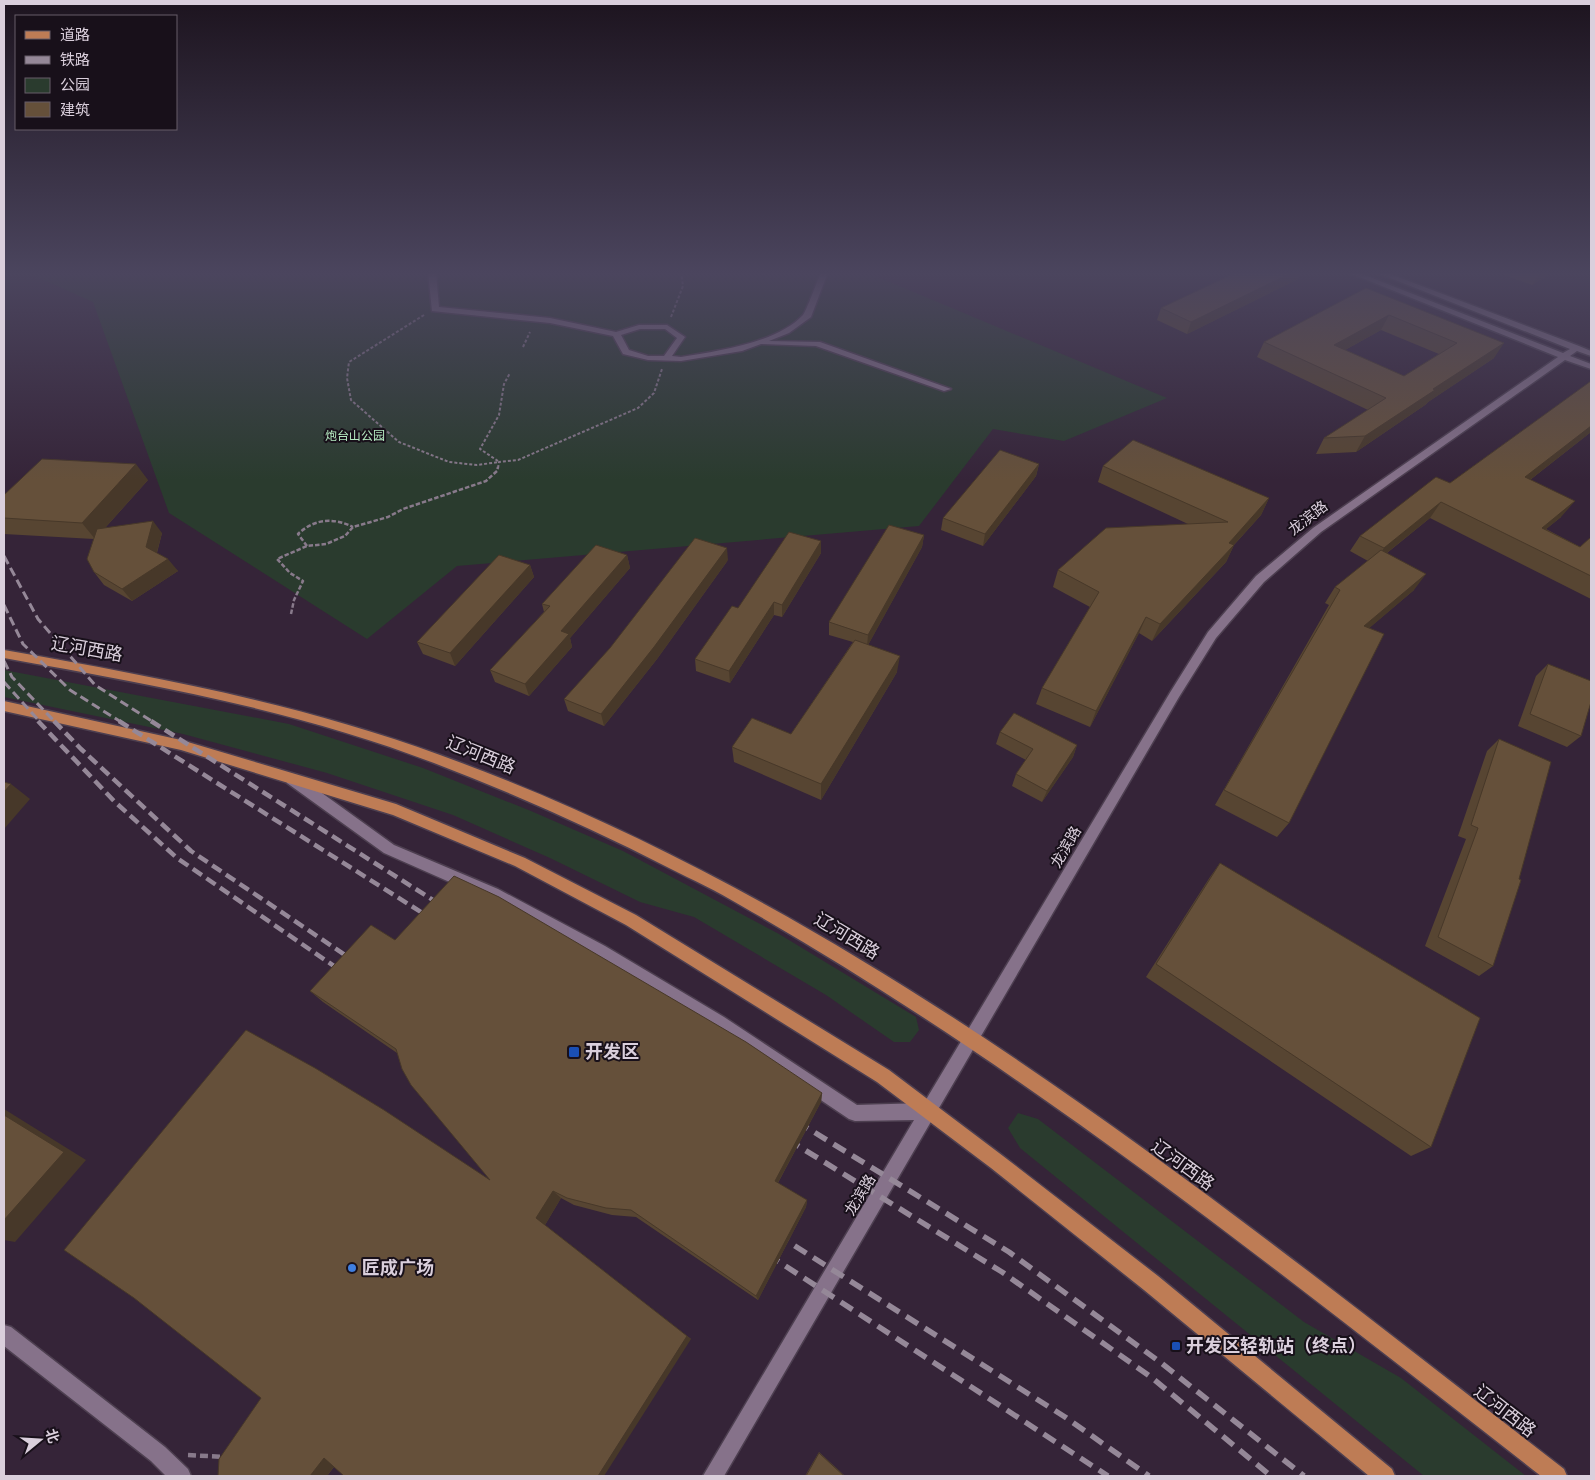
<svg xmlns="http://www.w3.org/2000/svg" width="1595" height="1480" viewBox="0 0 1595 1480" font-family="'Alegreya Sans','Noto Sans SC',sans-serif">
<rect width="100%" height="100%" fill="#352438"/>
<g fill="#2a3b2e">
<path d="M26,272h840l301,126 -103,43 -71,-12 -74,97 -462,40 -90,73 -198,-126 -76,-211z"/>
<path d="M4,670l285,54 134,44 108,43 92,40 156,83 137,83 3,13 -9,12h-16l-68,-47 -132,-78 -54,-15 -90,-44 -97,-43 -126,-42 -144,-39 -179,-37z"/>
<path d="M1018,1113l20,6 266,203 97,56 125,98h-102l-404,-328 -12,-20z"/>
</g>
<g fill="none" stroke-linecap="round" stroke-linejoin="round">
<g stroke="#4d3f50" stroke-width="3">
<g id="minor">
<path d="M428,272h8l3,35 111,11 66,14 23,-7h28l18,12 -13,19 9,1c36,-6 96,-14 122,-42 3,-3 15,-36 18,-43h7l-17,45 -22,16 -20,8 51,1 131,47 -7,2 -128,-45 -55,-2 -19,7 -61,10 -33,-1 -25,-6 -10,-18 -63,-13 -118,-12zM640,329h25l12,9 -13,18h-16l-19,-6 -8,-15z"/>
<path d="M1347,272h10l206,81 7,-4 -195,-77h10l194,74 12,5v5l-14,-5 -7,5 21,8v5l-26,-9 -244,172 -57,50 -48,56 -37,59 -455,779h-21l211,-356 -59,1 -6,-2 -137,-92 -117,-71 -107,-57 -104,-46 -97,-70 -1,-4 1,-4h10l97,70 104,44 107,57 119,71 133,88 67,-2 247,-412 37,-59 48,-56 57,-48 245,-171z"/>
<path d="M4,1325l7,2 154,120 23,22 3,7h-25l-15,-15 -147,-115z"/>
</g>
</g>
<g stroke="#4d3f50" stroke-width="3">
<g id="major">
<path d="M4,650c147,26 295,53 436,105 422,153 773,443 1124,714l3,7h-26c-259,-202 -515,-408 -801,-571 -23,-14 -47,-25 -71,-37 -76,-39 -154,-74 -235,-105 -137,-53 -285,-79 -430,-105z"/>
<path d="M4,701l177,39 215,64 129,54 111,57 253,155 114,86 155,120 234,193 3,7h-26l-225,-186 -153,-122 -114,-86 -251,-157 -111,-59 -122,-51 -212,-65 -177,-39z"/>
</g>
</g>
<g stroke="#887a8b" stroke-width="2" stroke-dasharray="3 2" stroke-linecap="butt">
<path d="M424,315l-75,47 -2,16 4,22 48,42 50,20 28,3 22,-3"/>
<path d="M671,317l12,-31 -2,-14"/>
<path d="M523,347l7,-15"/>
<path d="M498,461l-18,-12 19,-34 5,-31 6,-11"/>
<path d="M498,468l1,-6 19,-2 120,-52 16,-15 8,-24"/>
</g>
<g stroke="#887a8b" stroke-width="2.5" stroke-dasharray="4.5 2" stroke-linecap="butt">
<path d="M307,546l-9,-12c16,-15 35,-17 55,-7"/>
<path d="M291,614l3,-14 9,-19 -13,-8 -13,-14 30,-13 19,-2 19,-8 8,-9 35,-10 15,-8 83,-28 11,-10 1,-4"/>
</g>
<path stroke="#887a8b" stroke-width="4.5" stroke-dasharray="8 4" stroke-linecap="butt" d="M188,1455l36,2"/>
<use href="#minor" fill="#86728a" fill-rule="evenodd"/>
<use href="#major" fill="#be7c55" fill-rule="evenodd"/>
<g stroke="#958898" stroke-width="3" stroke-dasharray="9 4.5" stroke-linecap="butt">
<path d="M4,556l34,63 57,66 58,37"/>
<path d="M4,605l19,39 47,46 51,32"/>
<path d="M4,661l8,16 43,45"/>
<path d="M4,682l36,40"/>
</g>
<g stroke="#958898" stroke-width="4.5" stroke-dasharray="11 5.5" stroke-linecap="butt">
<path d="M38,721l76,80 63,57 167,115"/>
<path d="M54,721l27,28 110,102 163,110"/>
<path d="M119,721l313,198"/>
<path d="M151,721l293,186"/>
</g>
<g stroke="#958898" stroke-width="5.5" stroke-dasharray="14 8" stroke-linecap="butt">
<path d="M796,1121l213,131 151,110 144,114"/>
<path d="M787,1139l215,133 149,105 120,99"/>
<path d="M776,1234l289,183 84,59"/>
<path d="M767,1254l341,222"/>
</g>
</g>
<g fill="#574532" fill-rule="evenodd">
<path d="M1237,272h64l-3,7 -111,55 -30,-14 4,-12z"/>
<path d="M1496,272h56l-20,13z"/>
<path d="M1366,288l128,70 -66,44 -3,3 -69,47 -40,2 8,-16 44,-28 -111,-53 7,-15zM1381,330l58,24 -35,22 -59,-26z"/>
<path d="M1591,381v51l-61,48 31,37 -15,12 34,18 11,-10v62l-161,-81 -43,35 27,37 -45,38 -80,195 -12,14 -62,-32 114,-200 -4,-2 10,-16 33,-26 -18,-10 10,-15 90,-53z"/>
<path d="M1039,464l-3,12 -53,70 -42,-16 2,-12z"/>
<path d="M1103,466l166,32 -8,17 -27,30 -8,17 -74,79 -13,-8 -49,94 -54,-23 6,-16 48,-81 -37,-20 5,-17 130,-46 -90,-42z"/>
<path d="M148,480l-43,48 57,5 -5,20 21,18 -46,30 -28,-16 -10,-13v-33l-90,-5v-39z"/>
<path d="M924,535l-2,12 -54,98 29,27 -76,128 -87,-38 -2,-15 59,-13 62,-92 -24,-7v-13z"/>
<path d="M821,541v12l-39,64 -8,-2 -44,68 -34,-12 -1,-12 43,-51z"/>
<path d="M627,555l3,13 -60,70 2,9 -43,49 -34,-14 -5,-12 54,-58 -2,-8z"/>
<path d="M728,560l-71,99 -53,67 -36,-15 -4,-12z"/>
<path d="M530,565l4,12 -79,89 -32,-12 -6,-12z"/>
<path d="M1548,664l33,72 -14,11 -49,-21 18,-50z"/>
<path d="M1000,732l77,13 -4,12 -31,45 -30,-16 4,-12 10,-14 -30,-16z"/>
<path d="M1499,739l-6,227 -14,10 -54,-30 41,-107 -8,-3 29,-85z"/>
<path d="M1220,863l211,284 -20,9 -265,-179 64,-100z"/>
<path d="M395,940l427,153 -1,9 -43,81 29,17 -1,7 -48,93 -122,-83 -24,-2 -38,-10 -13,-7 -16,27 146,114 -357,128 -7,9h-109l272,-296 -93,-127 -74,-51 -13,-11z"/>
<path d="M819,1452l26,24h-40z"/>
</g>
<g fill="#473829">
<path d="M1293,272h8l-3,7 -111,55 4,-12z"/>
<path d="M1541,272h11l-20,13z"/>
<path d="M1389,315l-8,15 -54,30 7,-15z"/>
<path d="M1504,343l-10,15 -66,44 -3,3 -69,47 9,-16 68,-47z"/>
<path d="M1591,426v6l-78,61 12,-16z"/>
<path d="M136,464l12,16 -53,59 -13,-16z"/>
<path d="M1039,464l-3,12 -53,70 2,-12z"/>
<path d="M1269,498l-8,17 -40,44 8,-16z"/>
<path d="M1575,501l-14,16 -32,26 13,-15z"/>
<path d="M1441,502l-11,16 -57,46 11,-16z"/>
<path d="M153,521l9,12 -7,26 -9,-12z"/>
<path d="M924,535l-2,12 -55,100 1,-12z"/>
<path d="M821,541v12l-39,64v-12z"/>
<path d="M1234,545l-8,17 -74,79 8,-17z"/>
<path d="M727,548l1,12 -71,99 -53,67 -3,-12z"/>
<path d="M627,555l3,13 -60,70 2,9 -43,49 -4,-12 36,-53z"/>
<path d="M168,559l10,12 -46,30 -10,-12z"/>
<path d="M530,565l4,12 -79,89 -5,-13z"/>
<path d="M1426,574l-12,16 -61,52 11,-16z"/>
<path d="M774,602v13l-44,68 -1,-12z"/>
<path d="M1146,617l-7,16 -49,94 6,-16z"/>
<path d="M900,656l-3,16 -76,128v-16z"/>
<path d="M1077,745l-4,12 -31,45 5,-11z"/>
<path d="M11,784l19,15 -26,30v-37z"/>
<path d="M822,1093l-1,9 -46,86v-7z"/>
<path d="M4,1109l82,51 -71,82 -11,-2z"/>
<path d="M553,1191l8,7 -16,27 -9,-7z"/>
<path d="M807,1200l-1,7 -48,93 -2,-4z"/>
<path d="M687,1336l4,3 -87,137h-6z"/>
<path d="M341,1457l-14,19h-17l14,-18z"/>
</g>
<g fill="#65503a" stroke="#473829" fill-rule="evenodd">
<path d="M1237,272h56l-102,50 -30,-14z"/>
<path d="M1366,288l138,55 -71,46 2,1 -70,46 -41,2 62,-40 -122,-56zM1389,315l68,28 -53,33 -70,-31z"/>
<path d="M1591,381v45l-66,51 50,24 -33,27 38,19 11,-10v39l-150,-74 -57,46 -24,-12 76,-59 14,6z"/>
<path d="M1133,440l136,58 -40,45 5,2 -74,79 -14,-7 -50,94 -54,-23 57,-96 -41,-22 48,-42 122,-6 -125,-56z"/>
<path d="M1000,450l39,14 -54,70 -42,-16z"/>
<path d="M42,459l94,5 -54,59 -78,-5v-23z"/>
<path d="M153,521l-7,26 22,12 -46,30 -28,-17 -7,-13 10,-30z"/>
<path d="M889,525l35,10 -56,100 -39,-13z"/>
<path d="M789,532l32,9 -39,64 -8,-3 -45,69 -34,-12 37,-53 6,2z"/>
<path d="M695,538l32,10 -73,99 -53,67 -37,-15 46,-51z"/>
<path d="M596,545l31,10 -66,76 8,3 -44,50 -35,-14 60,-64 -8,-2z"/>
<path d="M1381,550l45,24 -62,52 20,8 -95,189 -65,-33 116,-200 -5,-3z"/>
<path d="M499,555l31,10 -80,88 -33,-11z"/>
<path d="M855,640l45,16 -79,128 -89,-37 20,-29 39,16z"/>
<path d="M1548,664l43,17v21l-10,34 -51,-22z"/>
<path d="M1014,713l63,32 -30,46 -31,-17 17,-25 -33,-17z"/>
<path d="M1499,739l52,23 -32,117 2,1 -28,86 -55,-29 40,-109 -7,-3z"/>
<path d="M4,782l7,2 -7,8z"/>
<path d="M1220,863l260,155 -49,129 -275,-183z"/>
<path d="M454,876l45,21 247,145 76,51 -47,88 32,19 -51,96 -125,-86 -25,-2 -39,-10 -14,-7 -17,27 151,118 -89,140h-254l-20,-18 -14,18h-92l1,-17 42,-61 -127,-100 -70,-48 182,-220 69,38 69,42 106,70 -79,-95 -9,-16 -6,-20 -86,-58 61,-66 24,15z"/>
<path d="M4,1115l60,37 -60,68z"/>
<path d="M819,1453l25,23h-38z"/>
</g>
<linearGradient id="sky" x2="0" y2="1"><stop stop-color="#1d141f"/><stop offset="0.57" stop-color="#4b455e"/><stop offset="1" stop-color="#4b455e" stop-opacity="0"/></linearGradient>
<rect width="1595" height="480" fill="url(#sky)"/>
<g fill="#1a4fb4" stroke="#18101a" stroke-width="2">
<rect x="568" y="1046" width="12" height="12" rx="2.5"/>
<rect x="1171" y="1341" width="10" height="10" rx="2.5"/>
</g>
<circle fill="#3f7fe0" stroke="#18101a" stroke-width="2" cx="352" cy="1268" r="5"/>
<g text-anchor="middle" stroke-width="4" stroke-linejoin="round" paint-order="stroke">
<g font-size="12" fill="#b5eac1" stroke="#18101a">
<text x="355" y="440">炮台山公园</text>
</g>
<g font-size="15" fill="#dacfdc" stroke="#18101a">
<text transform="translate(1308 518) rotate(-38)" y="5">龙滨路</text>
<text transform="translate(1066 847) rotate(-60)" y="5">龙滨路</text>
<text transform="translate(860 1195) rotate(-59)" y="5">龙滨路</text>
</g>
<g font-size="18" fill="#dacfdc" stroke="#18101a">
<text transform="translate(87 649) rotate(10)" y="6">辽河西路</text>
<text transform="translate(481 755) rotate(22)" y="6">辽河西路</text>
<text transform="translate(847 936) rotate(31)" y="6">辽河西路</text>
<text transform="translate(1183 1165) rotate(36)" y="6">辽河西路</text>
<text transform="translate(1505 1411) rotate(38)" y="6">辽河西路</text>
</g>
<g font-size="18" font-weight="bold" fill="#dacfdc" stroke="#18101a" text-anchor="start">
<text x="585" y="1058">开发区</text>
<text x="362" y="1274">匠成广场</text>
<text x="1186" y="1352">开发区轻轨站（终点）</text>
</g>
</g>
<rect width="1595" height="1480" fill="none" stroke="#dacfdc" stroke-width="10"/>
<rect x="15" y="15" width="162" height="115" fill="#18101a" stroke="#665c68"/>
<rect x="25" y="31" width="25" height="8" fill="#be7c55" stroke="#665c68"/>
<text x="60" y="40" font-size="15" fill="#dacfdc">道路</text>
<rect x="25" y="56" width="25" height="8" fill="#958898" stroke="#665c68"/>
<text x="60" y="65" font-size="15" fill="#dacfdc">铁路</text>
<rect x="25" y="78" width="25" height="15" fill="#2a3b2e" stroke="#665c68"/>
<text x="60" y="90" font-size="15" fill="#dacfdc">公园</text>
<rect x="25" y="102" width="25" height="15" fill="#65503a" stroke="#665c68"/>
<text x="60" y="115" font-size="15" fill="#dacfdc">建筑</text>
<g transform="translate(40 1440) rotate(72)" stroke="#18101a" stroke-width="4" paint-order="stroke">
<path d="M0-4L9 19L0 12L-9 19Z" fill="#dacfdc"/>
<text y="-8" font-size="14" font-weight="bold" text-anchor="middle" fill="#dacfdc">北</text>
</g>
</svg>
